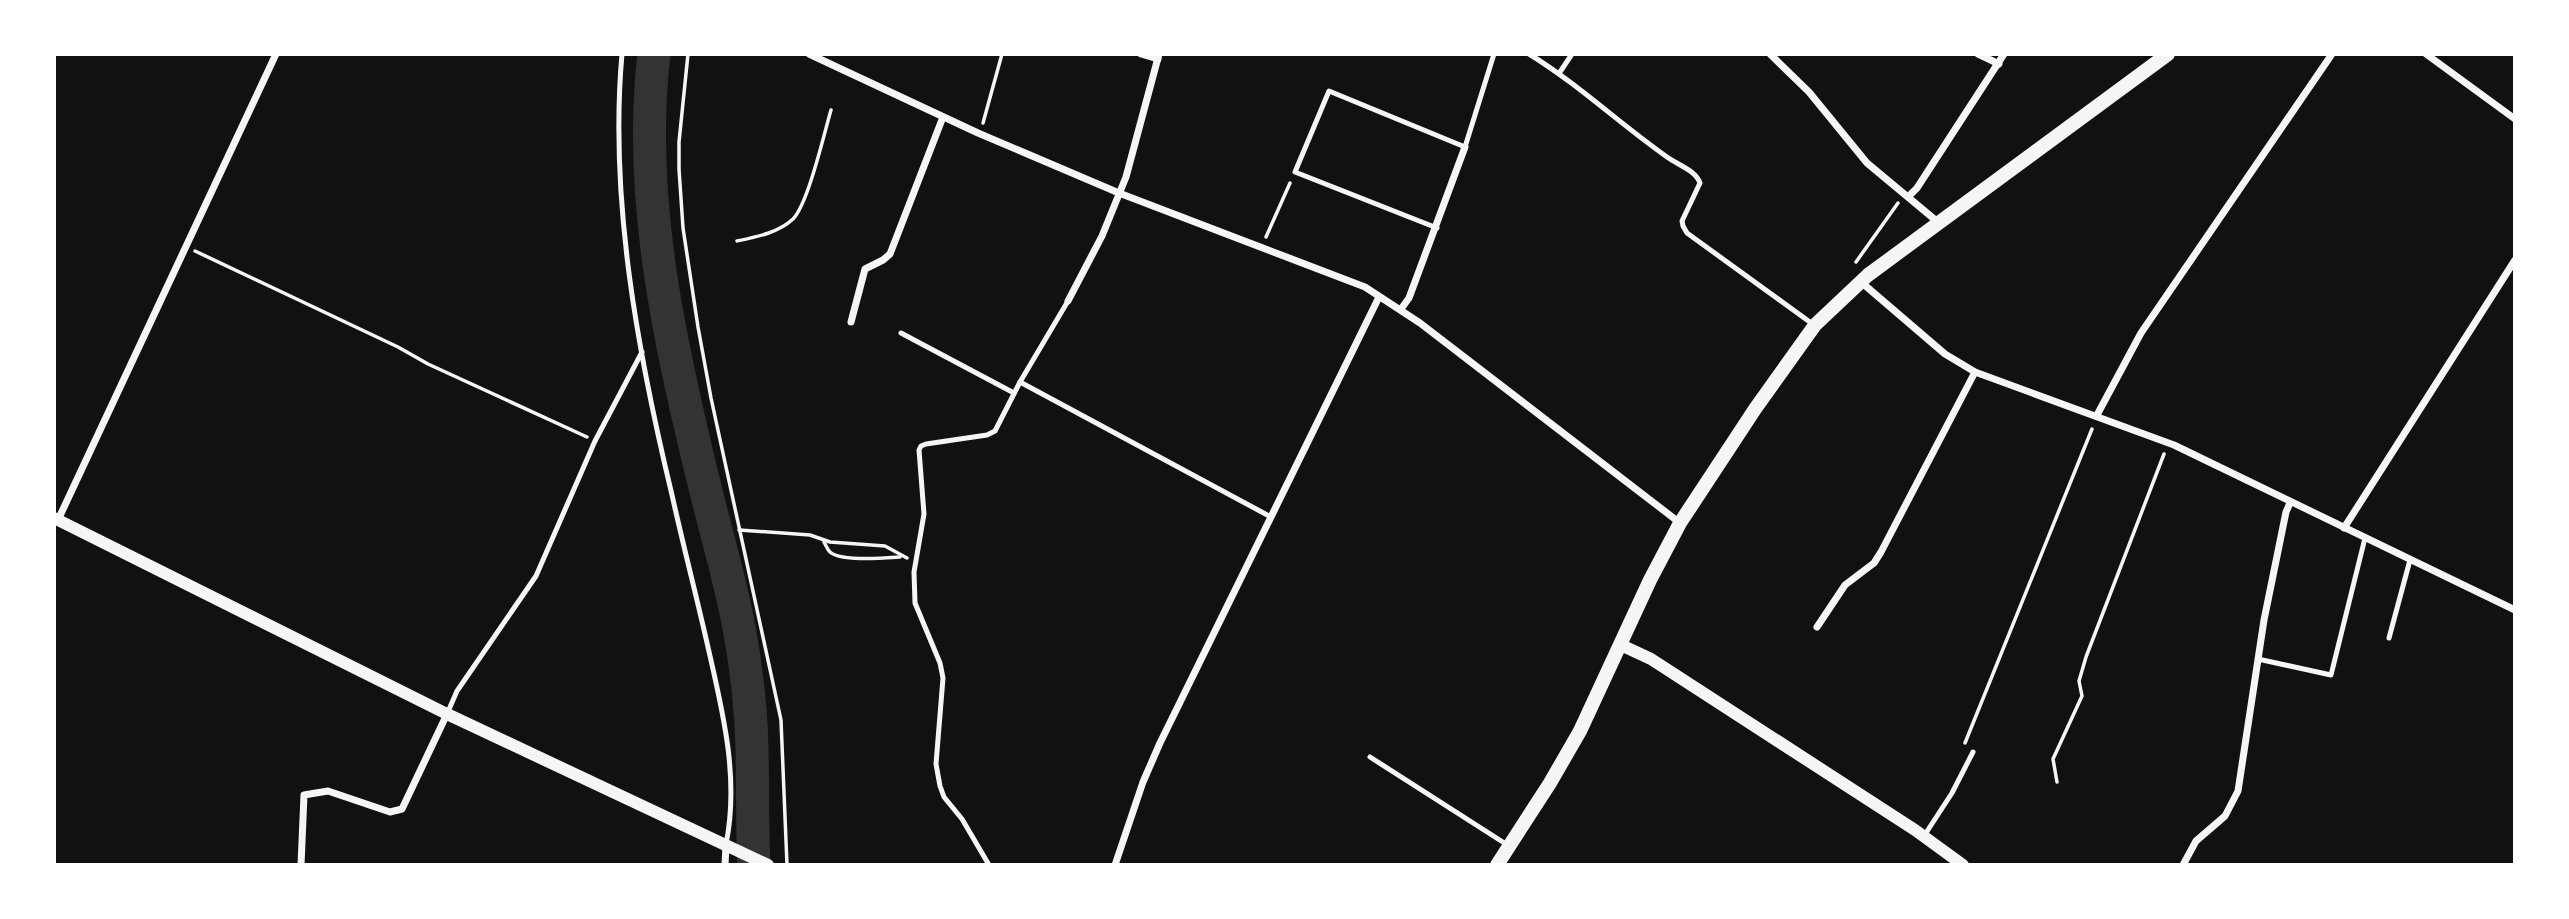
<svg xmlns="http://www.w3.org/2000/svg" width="2569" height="919" viewBox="0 0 2569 919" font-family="'Fira Sans',sans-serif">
<rect width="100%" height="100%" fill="#111"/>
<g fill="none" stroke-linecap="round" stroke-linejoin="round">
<path stroke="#333" stroke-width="33" d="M654,54c-17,143 16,290 50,429 11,46 25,93 34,139 8,42 13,84 14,126 1,39 0,78 2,117"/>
<g stroke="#f5f5f5" stroke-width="3.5">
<path d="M688,54l-9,88v27l4,59 15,99 13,71 70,322 6,145"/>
<path d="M983,123l19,-69"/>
<path d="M1266,237l24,-54"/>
<path d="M737,241c19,-4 41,-8 56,-22 15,-15 31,-85 38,-109"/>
<path d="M195,251l203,96 30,17 159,73"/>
<path d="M1856,262l42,-59"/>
<path d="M739,530l71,5 20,7 55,4 22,12"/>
<path d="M824,542c2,3 3,7 6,10 11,10 55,6 70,5"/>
<path d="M1965,743l127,-314"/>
<path d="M2057,782l-4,-23 29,-63 -3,-15 7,-24 78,-203"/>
</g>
<g stroke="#f5f5f5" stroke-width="5">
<path d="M622,54c-13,145 16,300 50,441 12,54 26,107 38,161 14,61 29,125 16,188"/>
<path d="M1529,54c49,30 91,70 138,103 11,8 28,13 33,26l-18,38 1,5 4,7 127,92"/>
<path d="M1560,72l12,-18"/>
<path d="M1437,228l-142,-56 34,-81 136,56 29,-93"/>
<path d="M901,333l113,60"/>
<path d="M1020,382l251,135"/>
<path d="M2389,638l21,-78"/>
<path d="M2258,659l73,16 34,-137"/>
<path d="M447,714l10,-23 79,-115 59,-135 47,-89"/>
<path d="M1370,757l139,89"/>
<path d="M1924,836l28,-43 21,-41"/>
<path d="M989,865l-27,-46 -18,-22 -4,-11 -4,-22 7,-86 -3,-15 -25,-60 -1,-31 10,-58 -5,-64 2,-4 5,-2 61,-9 8,-4 25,-49 48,-81"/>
</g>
<g stroke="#f5f5f5" stroke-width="7">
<path d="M809,54l169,79 141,60 246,94 55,36 260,200"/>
<path d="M1141,54l17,5"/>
<path d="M1770,54l39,38 58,71 72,60"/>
<path d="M1978,54l21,10"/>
<path d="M2426,54l89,65"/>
<path d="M1909,196l8,-8 87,-134"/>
<path d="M1861,282l84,72 30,18 199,73 341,165"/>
<path d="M1068,301l34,-65 24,-59 33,-123"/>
<path d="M1401,309l8,-11 56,-151"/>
<path d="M851,322l14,-53 18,-9 7,-6 53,-137"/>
<path d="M2097,415l44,-82 191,-279"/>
<path d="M58,520l218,-466"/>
<path d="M2344,528l171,-268"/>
<path d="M1817,627l28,-42 29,-22 7,-11 94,-180"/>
<path d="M301,865l3,-70 24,-4 62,21 12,-3 45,-95"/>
<path d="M725,865l1,-20"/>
<path d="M1115,865l28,-83 17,-39 219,-446"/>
<path d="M2183,865l13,-24 29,-25 13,-25 26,-171 22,-108 4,-9"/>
</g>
<g stroke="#f5f5f5" stroke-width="12">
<path d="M54,518l393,196 321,151"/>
<path d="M1621,645l30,14 264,171 48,35"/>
</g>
<path stroke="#f5f5f5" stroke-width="14" d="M1497,865l53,-82 30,-52 70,-151 30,-57 75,-114 60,-84 53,-50 300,-221"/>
</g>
<rect width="2569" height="919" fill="none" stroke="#ffffff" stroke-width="112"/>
</svg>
